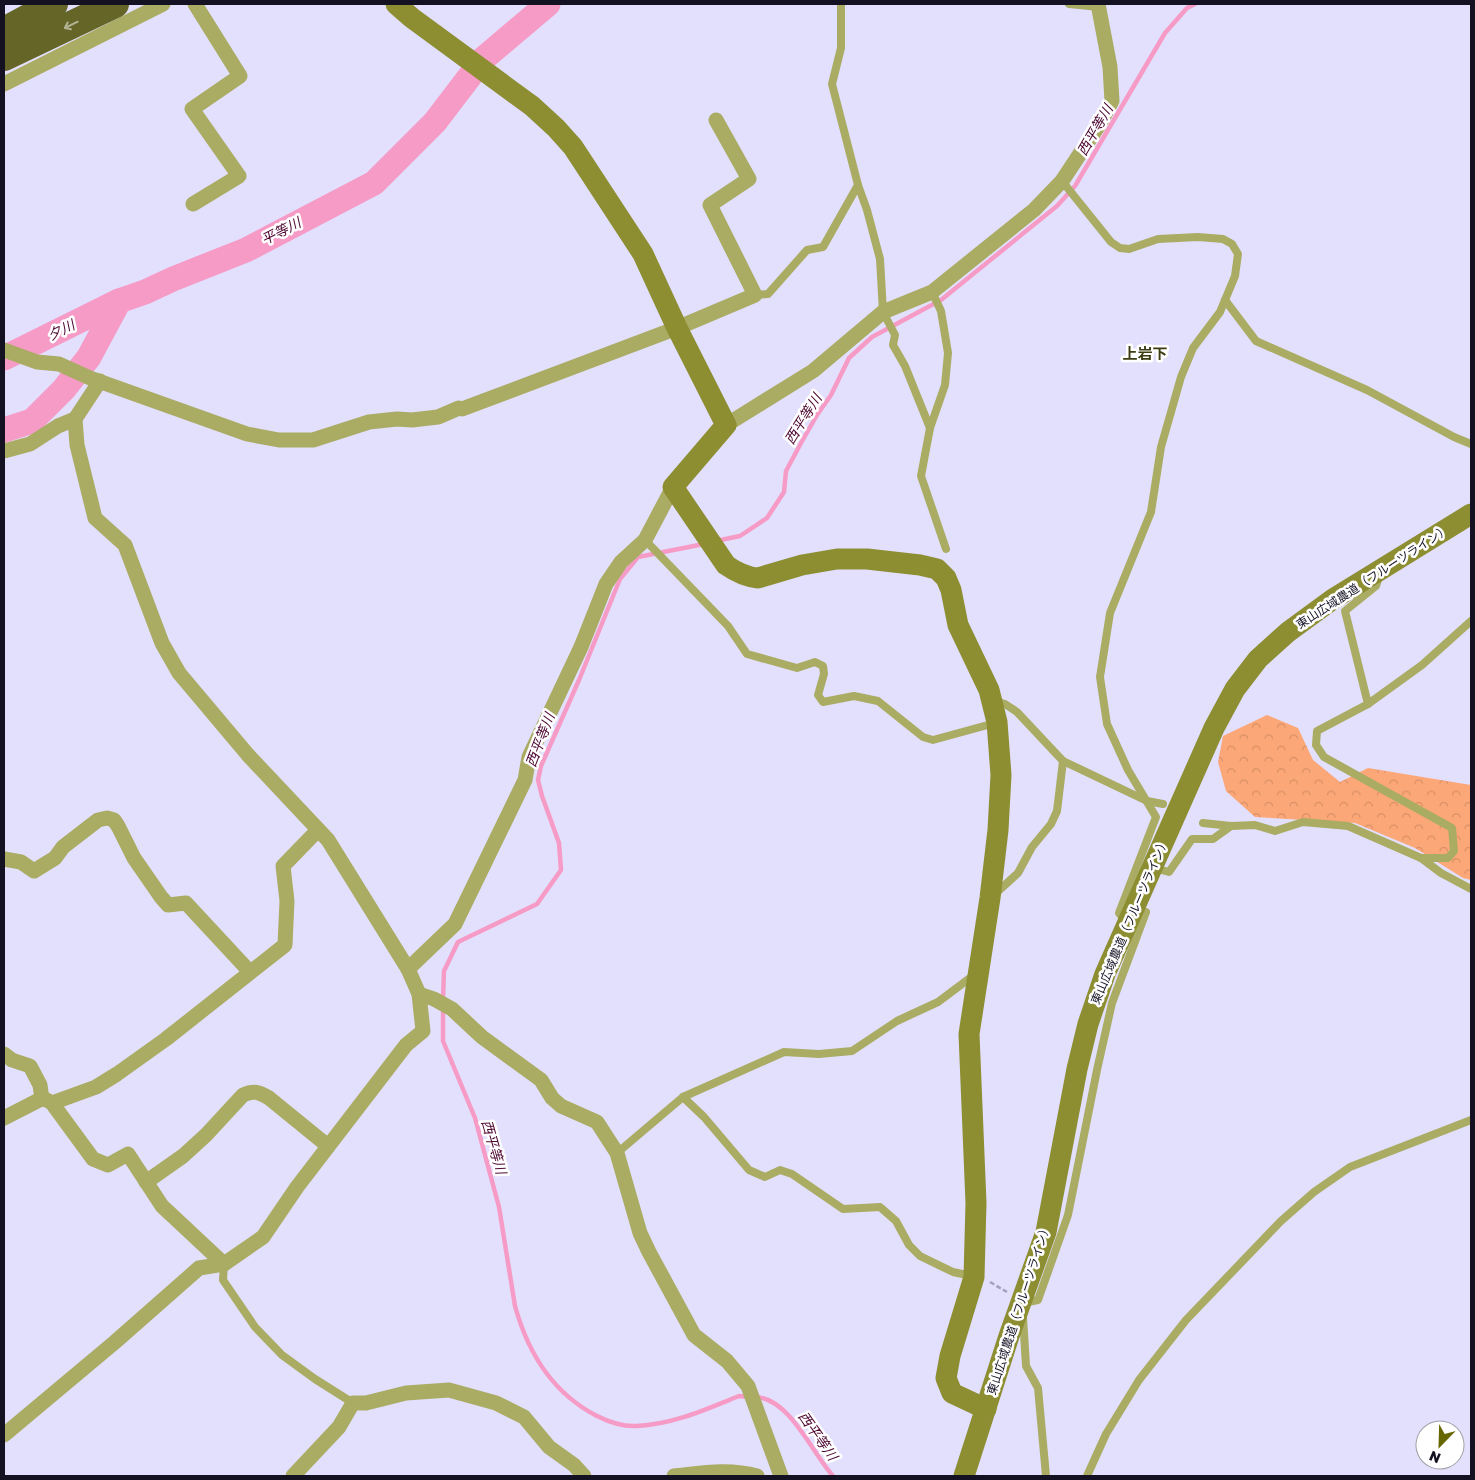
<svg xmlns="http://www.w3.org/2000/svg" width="1475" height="1480" viewBox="0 0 1475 1480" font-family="'Golos Text','Noto Sans JP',sans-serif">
<defs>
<pattern id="forest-crowns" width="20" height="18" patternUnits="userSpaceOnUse" patternTransform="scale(1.25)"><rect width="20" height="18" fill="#fca777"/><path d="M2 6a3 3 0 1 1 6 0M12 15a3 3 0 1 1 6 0" fill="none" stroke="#d78f67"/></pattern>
</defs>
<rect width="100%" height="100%" fill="#e3e0fe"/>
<path fill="url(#forest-crowns)" d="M1267,715l31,13 15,32 27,22 28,-14 103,17v95l-8,-2 -48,-30 -60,-25 -100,-6 -29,-26 -8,-29 5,-26z"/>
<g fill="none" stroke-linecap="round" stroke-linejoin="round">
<g stroke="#f59bc6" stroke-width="4.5">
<path d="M716,541l24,-5 27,-18 17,-26 2,-21 15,-28 16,-28 14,-20 18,-37 23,-21 69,-37 116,-94 18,-20 90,-153 22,-25 8,-4"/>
<path d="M443,1000l1,-29 14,-29 79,-38 24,-34 -2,-27 -17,-47 -4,-16 3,-14 38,-86 41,-101 18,-22 66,-13"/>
<path d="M443,1008v33l32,77 24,89 16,99c13,47 37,87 82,110 12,6 25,11 40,10 37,-2 67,-16 102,-30l10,1"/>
<path d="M756,1397c34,2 56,56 77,79"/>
</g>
<g stroke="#f59bc6" stroke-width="25">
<path d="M4,358l115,-57"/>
<path d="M4,430l28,-9 32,-32 25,-32 30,-56 26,-9 28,-13 73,-29 128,-67 61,-61 48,-63 65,-55"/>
</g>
<path stroke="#a3a0ba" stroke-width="2.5" stroke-dasharray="5 2.5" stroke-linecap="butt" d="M990,1282l17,10"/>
<g stroke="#aaac64" stroke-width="8">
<path d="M1069,4l30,3"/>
<path d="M1062,181l49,61 9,6 9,1 29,-10 40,-2 25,2 9,5 6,10 -3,22 -15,36 -27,36 -12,29 -20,70 -10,65 -41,101 -10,64 7,47 21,46 28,47 -37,96 7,9"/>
<path d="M858,185l9,25 13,49 3,53 12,23 -2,10 12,21 25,62"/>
<path d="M932,292l9,19 7,42 -3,32 -15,43 -9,48 25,73"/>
<path d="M755,295l13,-1 39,-44 16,-3 35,-62 -26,-101 9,-36v-44"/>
<path d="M1225,300l31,41 111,49 87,47 17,7"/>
<path d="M645,540l83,86 19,28 50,14 18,-6 8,4 1,8 -6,21 5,7 31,-6 24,5 45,36 10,3 62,-17"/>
<path d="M1379,577l-3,9 -31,25 23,93 -51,27 -1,14 8,12 128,71 2,23 -6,7h-27"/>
<path d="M995,701l10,3 12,8 46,49 84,40 16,3"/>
<path d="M1368,704l54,-39 49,-44"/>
<path d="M1203,823l28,3 24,-1 20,6 28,-9 45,4 73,32 20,15 30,16"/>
<path d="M1154,868l15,4 23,-33h21l18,-13"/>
<path d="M995,894l23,-21 14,-26 19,-23 6,-13 6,-50"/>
<path d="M683,1097l21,20 45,53 16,7 15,-7 12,4 51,35 37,-2 16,14 13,24 11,11 33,16 19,4"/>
<path d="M617,1153l66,-56 101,-45 35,2 33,-3 45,-30 41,-19 36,-27"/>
<path d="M224,1264l-1,16 32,47 27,28 33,24 38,24"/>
<path d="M1023,1303l15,-3 30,-85 29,-145 15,-67 34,-91 -11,-4"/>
<path d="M1023,1317l3,49 12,22 8,88"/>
<path d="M1087,1476l19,-42 33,-54 47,-60 95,-99 33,-29 36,-25 121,-47"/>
</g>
<g stroke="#aaac64" stroke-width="15">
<path d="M4,84l159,-80"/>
<path d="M193,204l46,-28 -47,-67 48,-33 -45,-72"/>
<path d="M4,350l33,12 22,2 31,14 157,56 32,6h34l56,-18 28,-3 15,1 26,-3 21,-9 3,1 215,-81 78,-33 -45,-90 39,-26 -33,-59"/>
<path d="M100,381l-25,38 2,26 18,73 30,27 37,98 17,30 69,82 80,85 80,129 11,25 15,5 18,10 30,28 59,43 11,18 9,8 36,16 20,31 23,80 9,19 45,83 33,26 21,25 33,90"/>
<path d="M726,425l87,-54 70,-59 49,-20 102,-82 28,-29 37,-56 13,-24 -2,-34 -12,-63"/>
<path d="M4,451l26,-7 28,-18 17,-7"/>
<path d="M4,859l17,3 13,9 21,-13 8,-11 35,-27 9,-2 7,2 4,6 16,32 27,39 7,8 18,-2 64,69"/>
<path d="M408,969l47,-45 70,-144 4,-23 52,-110 25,-63 15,-22 24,-22 28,-53"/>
<path d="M4,1054l8,6 18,6 10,19 2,14"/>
<path d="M52,1103l44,-16 21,-13 49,-35 119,-94 2,-44 -4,-35 35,-36"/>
<path d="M4,1118l39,-20 9,5 41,56 15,6 20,-11 34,52 62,58"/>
<path d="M146,1182l37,-26 23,-21 37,-40c11,-5 16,-3 26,3l59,48"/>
<path d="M4,1435l111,-93 84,-74 25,-4 39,-27 34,-50 109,-142 17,-14 -4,-37"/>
<path d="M293,1476l46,-49 14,-24h13l40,-10 43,-3 47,13 28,14 25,30 25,18 10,11"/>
<path d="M674,1476c28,-3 55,-8 83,0"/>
</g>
<g stroke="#8d8e32" stroke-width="21">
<path d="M396,4l16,14 120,88 24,22 17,19 70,107 34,74 49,97 -53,62 53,78c10,7 20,12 32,13l44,-13 35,-6h30l53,6 17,4 9,9 5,12 7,35 31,65 8,32 4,53 -3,55 -8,68 -21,136 7,169 -2,74 -24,79 -4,22 6,15 34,16"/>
<path d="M964,1476l45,-140 37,-104 31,-163 11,-45 17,-50 109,-246 21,-39 23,-30 30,-27 45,-33 138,-85"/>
</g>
<g stroke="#646527" stroke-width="28">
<path d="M4,31l50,-27"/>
<path d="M4,57l111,-53"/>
</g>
</g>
<defs><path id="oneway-shaft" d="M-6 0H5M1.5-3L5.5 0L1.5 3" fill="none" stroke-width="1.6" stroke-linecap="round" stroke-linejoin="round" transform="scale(1.25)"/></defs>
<use stroke="#b2b293" href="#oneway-shaft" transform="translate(71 25) rotate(154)"/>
<g text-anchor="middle" stroke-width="5" stroke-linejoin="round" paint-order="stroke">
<g font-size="12" fill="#141123" stroke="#fff">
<text transform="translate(1373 577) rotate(-33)" y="4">東山広域農道（フルーツライン）</text>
<text transform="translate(1130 921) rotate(-67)" y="4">東山広域農道（フルーツライン）</text>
<text transform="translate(1019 1309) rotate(-72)" y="4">東山広域農道（フルーツライン）</text>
</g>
<g font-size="14" font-style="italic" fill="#4d0731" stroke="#fff">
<text transform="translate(1095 130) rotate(-60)" y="5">西平等川</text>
<text transform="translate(281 231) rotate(-27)" y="5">平等川</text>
<text transform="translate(61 330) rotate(-26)" y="5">夕川</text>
<text transform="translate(803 419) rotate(-58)" y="5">西平等川</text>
<text transform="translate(540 740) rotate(-69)" y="5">西平等川</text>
<text transform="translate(494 1147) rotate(74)" y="5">西平等川</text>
<text transform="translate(818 1436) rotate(55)" y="5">西平等川</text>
</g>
<g font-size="15" font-weight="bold" fill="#3c3c13" stroke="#fff">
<text x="1145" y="359">上岩下</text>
</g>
</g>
<rect width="1475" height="1480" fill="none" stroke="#141123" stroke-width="10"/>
<g transform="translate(1440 1445) rotate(203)"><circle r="24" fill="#ffffff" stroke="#a1a0a7"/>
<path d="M0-4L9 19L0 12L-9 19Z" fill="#676702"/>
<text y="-8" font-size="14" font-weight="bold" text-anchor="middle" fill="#141123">N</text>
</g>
</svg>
